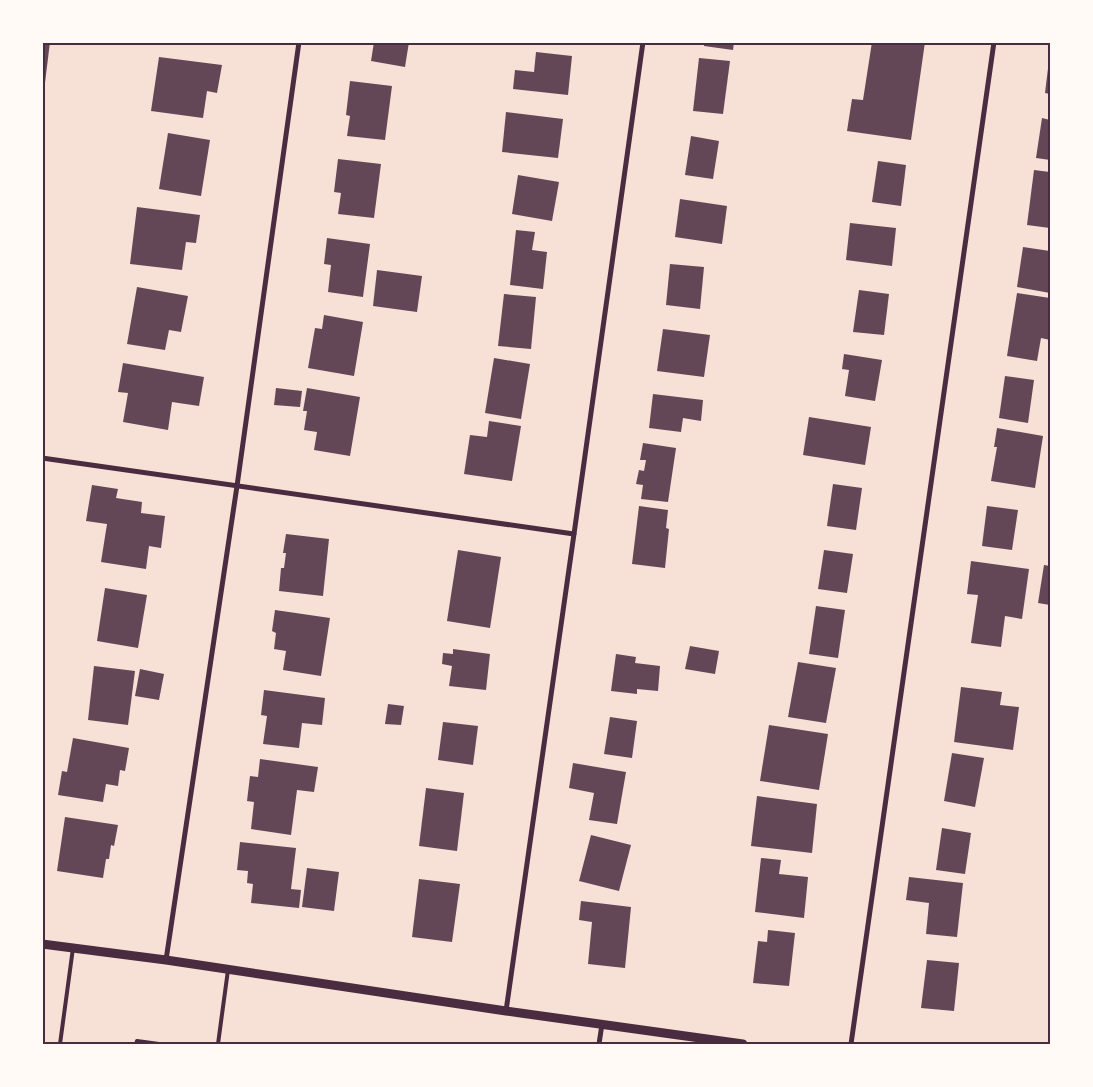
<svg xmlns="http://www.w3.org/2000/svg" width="1093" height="1087" viewBox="0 0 1093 1087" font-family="'Golos Text',sans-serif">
<rect width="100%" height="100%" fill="#f7e1d7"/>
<g fill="#644757">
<path d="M42,42h8l-6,49h-2z"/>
<path d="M374,42h35l-4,25 -34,-6z"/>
<path d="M704,42h30l-1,8 -29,-4z"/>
<path d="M872,42h53l-14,98 -64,-9 5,-32 11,1z"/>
<path d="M536,52l36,4 -4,39 -55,-6 2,-19 19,2z"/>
<path d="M159,57l63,8 -5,28 -10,-2 -4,27 -52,-7z"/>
<path d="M699,58l31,3 -7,53 -30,-3z"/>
<path d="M1049,60l1,1v33l-5,-1z"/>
<path d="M350,81l42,5 -7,54 -38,-4 3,-20 -4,-1z"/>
<path d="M506,112l57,7 -5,39 -56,-6z"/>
<path d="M1042,118l8,2v40l-14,-2z"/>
<path d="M168,133l42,7 -9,56 -42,-7z"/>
<path d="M691,136l28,5 -6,38 -28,-4z"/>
<path d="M338,159l43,5 -7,54 -36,-4 3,-21 -7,-1z"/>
<path d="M878,161l28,4 -5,41 -29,-4z"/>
<path d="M1034,170l16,2v56l-23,-3z"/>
<path d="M518,175l41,7 -7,39 -40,-7z"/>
<path d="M680,199l47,7 -5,38 -47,-7z"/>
<path d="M137,207l63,8 -4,28 -10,-1 -4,28 -52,-6z"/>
<path d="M850,223l46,5 -4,38 -46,-6z"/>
<path d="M516,230l19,2 -3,18 15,2 -4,37 -33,-4z"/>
<path d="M327,238l43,6 -7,53 -35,-5 3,-27 -7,-1z"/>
<path d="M1023,247l27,4v42l-33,-6z"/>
<path d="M670,264l34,3 -4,42 -34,-4z"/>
<path d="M377,270l45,6 -5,36 -44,-6z"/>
<path d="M137,287l51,9 -7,36 -12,-2 -4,20 -38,-6z"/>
<path d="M859,290l30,4 -5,41 -31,-3z"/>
<path d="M1017,293l33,5v42l-9,-2 -4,23 -30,-5z"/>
<path d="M504,294l32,3 -5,52 -33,-3z"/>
<path d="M324,315l39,7 -9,54 -46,-8 7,-40 7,1z"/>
<path d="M663,329l47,6 -6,42 -47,-6z"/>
<path d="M844,354l38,6 -7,41 -30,-5 4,-26 -7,-1z"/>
<path d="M494,358l36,6 -9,55 -36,-6z"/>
<path d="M123,363l81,14 -5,29 -27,-4 -4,28 -45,-8 5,-29 -10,-1z"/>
<path d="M1005,376l29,4 -6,43 -29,-5z"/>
<path d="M276,388l26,3 -2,16 -26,-2z"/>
<path d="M307,388l53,9 -10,59 -36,-6 3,-18 -13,-2 3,-19h-4z"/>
<path d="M653,394l50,6 -2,21 -18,-3 -2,14 -32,-4z"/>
<path d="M809,417l62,10 -6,38 -62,-10z"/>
<path d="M489,421l32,5 -9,55 -48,-7 6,-39 17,2z"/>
<path d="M997,428l46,8 -8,52 -44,-7 6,-34h-3z"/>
<path d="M643,443l33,5 -8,54 -27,-3 2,-14 -7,-1 3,-14 5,1 2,-11h-6z"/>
<path d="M833,484l29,4 -6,42 -29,-4z"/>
<path d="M92,485l26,4 -2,9 26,4 -1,11 24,3 -4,32 -12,-2 -3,23 -45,-7 6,-38 -21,-3z"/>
<path d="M639,506l29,4 -2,18 3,1 -4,39 -33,-4z"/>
<path d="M987,506l31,4 -6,40 -30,-4z"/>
<path d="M286,534l43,5 -6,57 -44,-5 2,-23h3l2,-15h-3z"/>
<path d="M458,550l43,7 -11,71 -43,-7z"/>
<path d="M824,550l29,4 -6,39 -29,-4z"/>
<path d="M971,561l58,8 -7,50 -17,-3 -4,31 -30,-4 7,-48 -11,-1z"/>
<path d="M1044,565l6,1v39l-12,-2z"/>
<path d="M105,588l42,7 -9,53 -41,-7z"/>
<path d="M816,606l29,4 -7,48 -29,-4z"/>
<path d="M275,610l55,8 -9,58 -38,-6 3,-19 -12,-2 2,-16 -4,-2z"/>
<path d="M690,646l29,5 -4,23 -30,-5z"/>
<path d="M453,649l37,5 -4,36 -37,-4 3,-20 -10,-2 1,-11 10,1z"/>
<path d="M616,654l20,3 -1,6 25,3 -2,25 -21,-2v5l-26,-3z"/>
<path d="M798,662l38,6 -10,55 -38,-6z"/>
<path d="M94,666l41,5 -7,54 -40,-5z"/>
<path d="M140,669l24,5 -5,26 -24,-4z"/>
<path d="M961,687l41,5 -2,13 19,2 -6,43 -59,-8z"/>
<path d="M264,690l61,8 -3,27 -20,-2 -3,25 -36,-4 4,-28 -6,-1z"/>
<path d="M388,704l16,2 -3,19 -16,-1z"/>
<path d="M610,717l27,4 -5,37 -28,-4z"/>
<path d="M443,722l35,4 -5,39 -35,-5z"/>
<path d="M769,725l59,9 -9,56 -59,-9z"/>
<path d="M73,738l56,10 -4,23 -5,-1 -2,16 -12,-2 -3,18 -45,-7 4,-24 5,1z"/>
<path d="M952,753l32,5 -9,49 -31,-6z"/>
<path d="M260,759l58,8 -4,25 -17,-2 -6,45 -40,-6 3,-27 -7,-1 3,-25 8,1z"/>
<path d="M573,763l53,9 -9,52 -28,-4 5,-27 -25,-5z"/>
<path d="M426,788l38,5 -7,58 -38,-5z"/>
<path d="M757,796l60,8 -5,49 -61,-7z"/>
<path d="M65,817l53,8 -4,21 -3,-1 -2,14h-3l-3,19 -46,-7z"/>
<path d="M942,828l29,5 -6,41 -29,-4z"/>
<path d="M591,835l40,10 -12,46 -40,-10z"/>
<path d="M240,842l56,6 -5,41 10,1 -2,18 -48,-5 2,-19 -6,-1 1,-12 -11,-1z"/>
<path d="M761,858l20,2 -2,14 29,3 -4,41 -49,-6z"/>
<path d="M307,868l32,4 -5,39 -32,-4z"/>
<path d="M909,877l54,6 -6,54 -31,-3 3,-31 -23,-3z"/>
<path d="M419,879l41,5 -8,58 -40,-5z"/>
<path d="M581,901l50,6 -6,61 -37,-4 4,-42 -13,-2z"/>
<path d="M768,930l27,3 -6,53 -36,-3 5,-42 9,1z"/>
<path d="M927,960l32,3 -5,48 -33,-3z"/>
</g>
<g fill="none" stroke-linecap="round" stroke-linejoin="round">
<g stroke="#4a2c40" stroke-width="4">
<path d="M60,1044l13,-96"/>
<path d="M136,1044l1,-3 22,3"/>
<path d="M218,1044l10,-74"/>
</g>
<g stroke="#4a2c40" stroke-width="5">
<path d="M42,458l532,76"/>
<path d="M166,960l71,-474 62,-444"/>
<path d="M506,1011l68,-477 69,-492"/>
<path d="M599,1044l3,-20"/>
<path d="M851,1044l143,-1002"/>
</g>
<path stroke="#4a2c40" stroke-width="9" d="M42,944l124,16 340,51 237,33"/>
</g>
<rect width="1093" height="1087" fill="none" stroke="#fffaf5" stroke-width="88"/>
<rect x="44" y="44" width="1005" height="999" fill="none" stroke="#4a2c40" stroke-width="2"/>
</svg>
